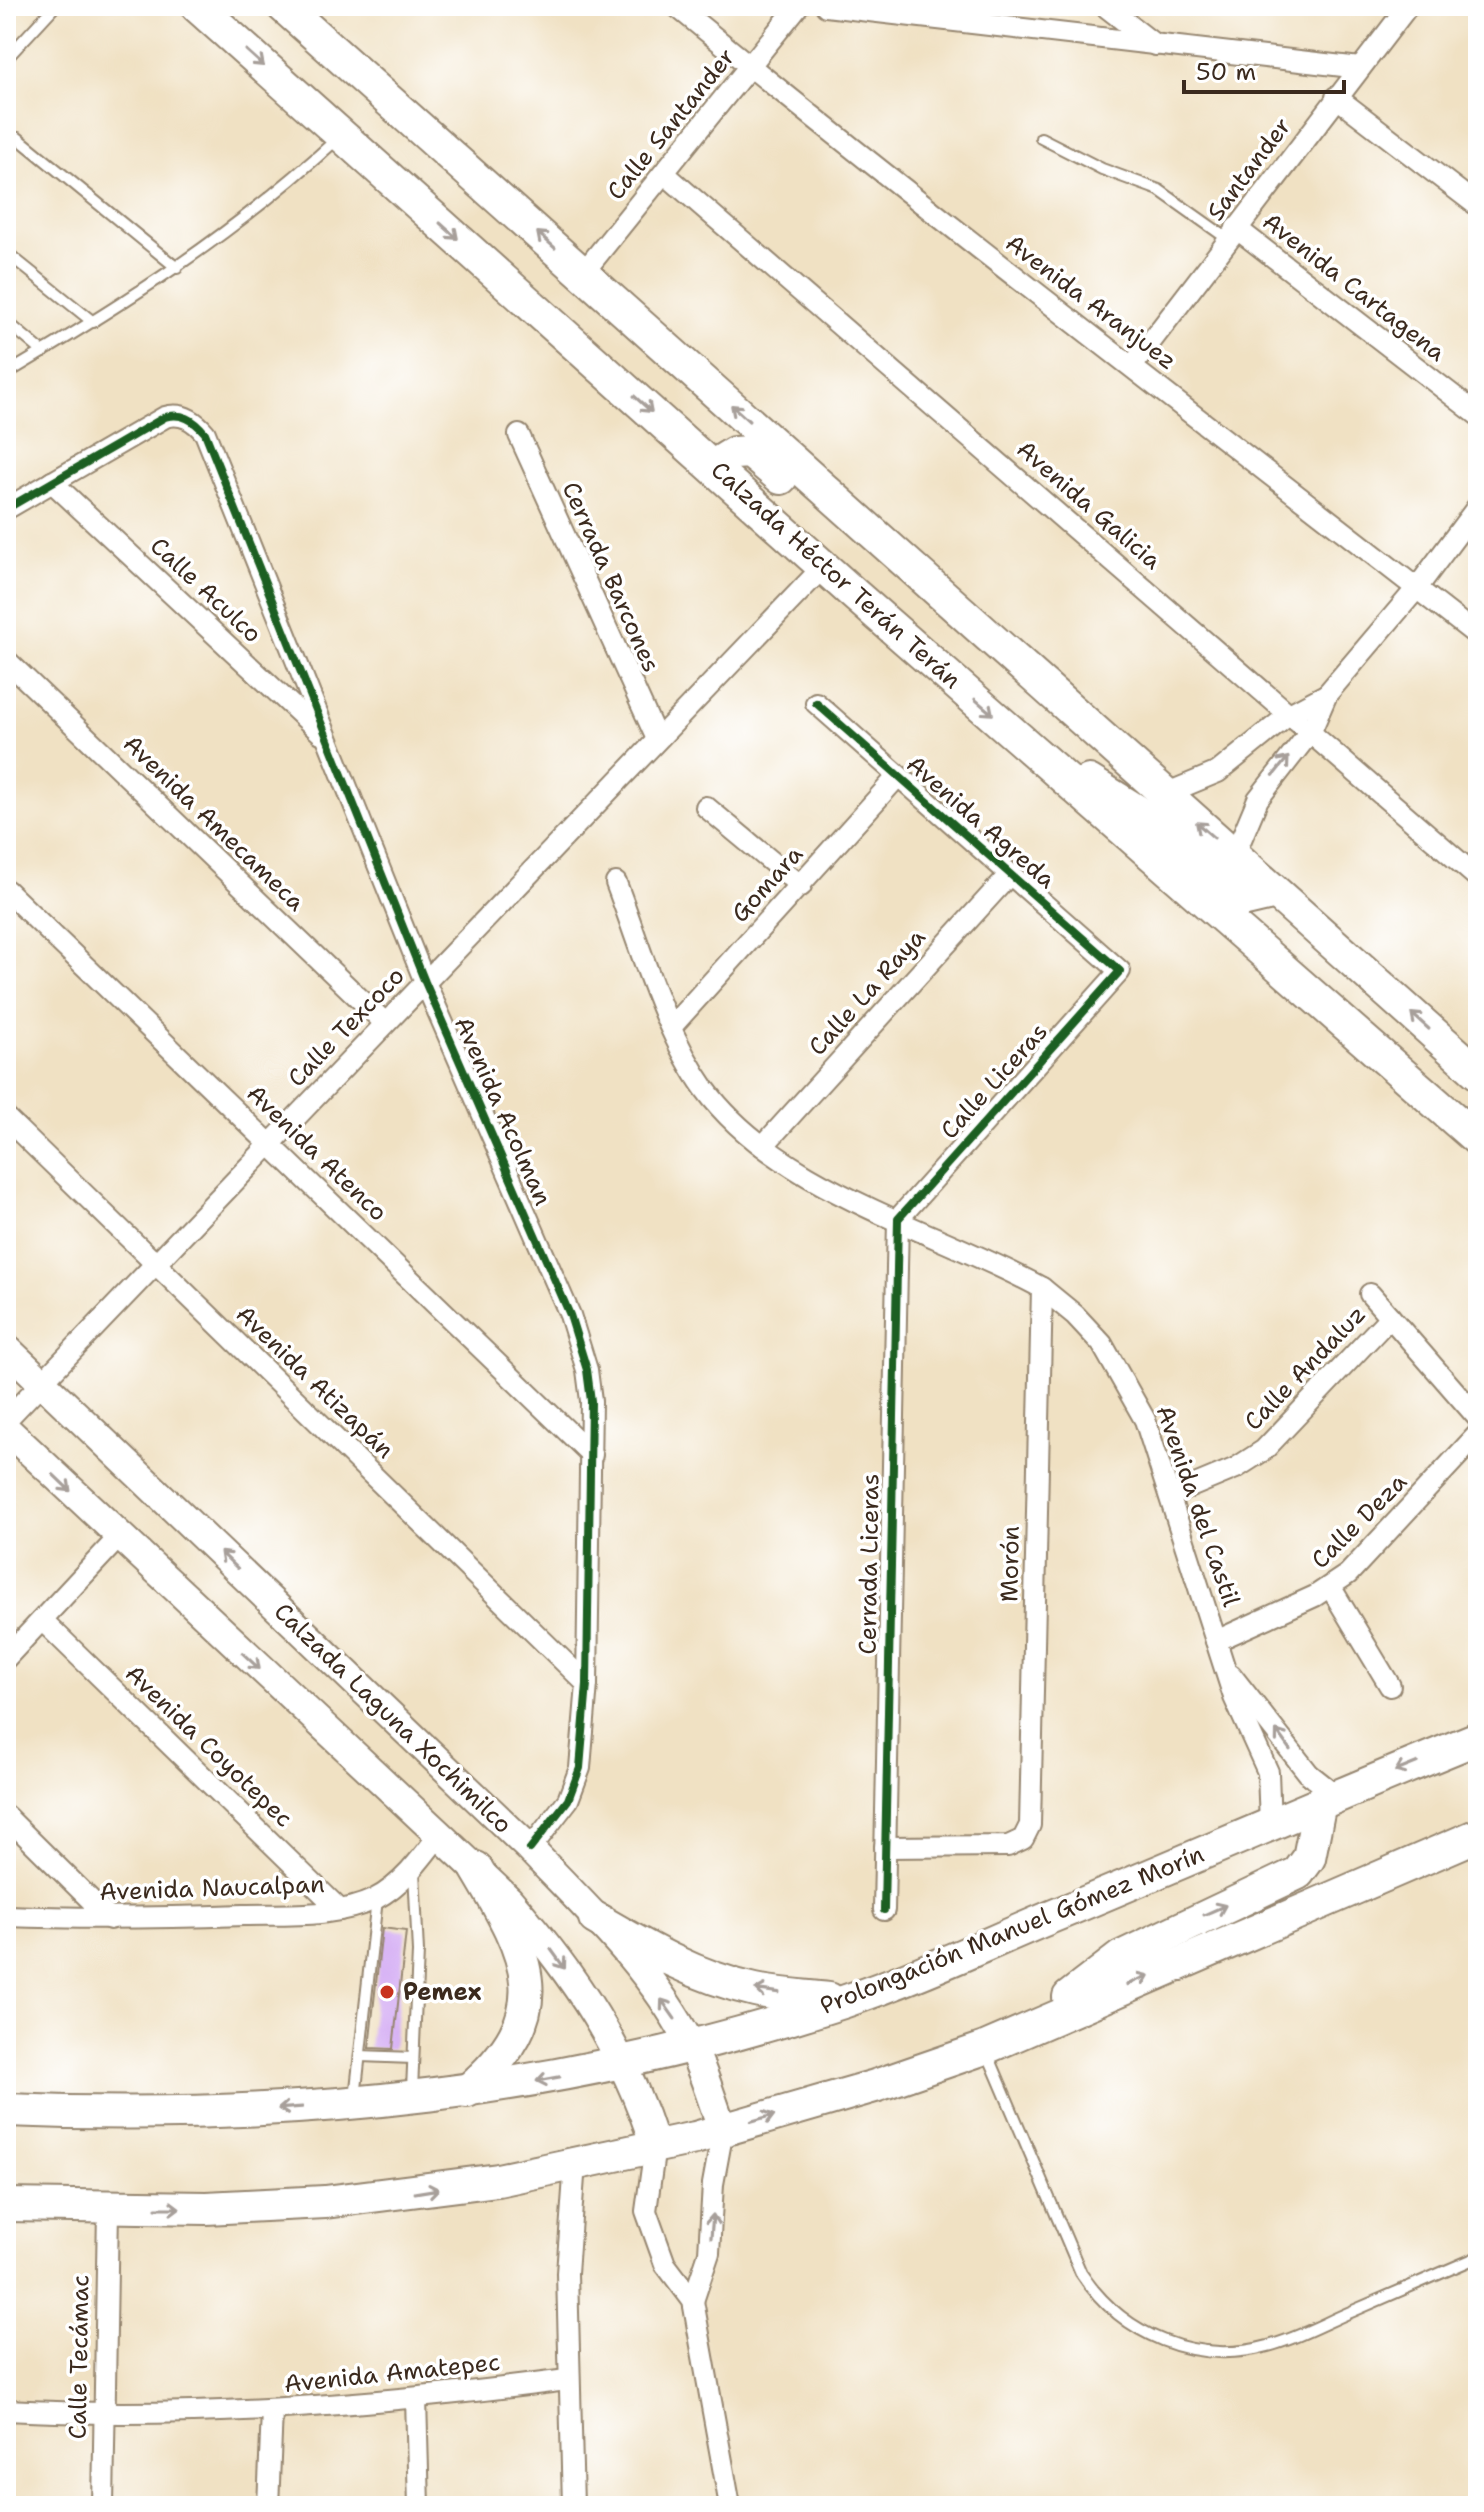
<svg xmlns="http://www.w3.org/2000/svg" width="1484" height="2512" viewBox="0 0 1484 2512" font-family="'Shantell Sans',sans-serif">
<rect width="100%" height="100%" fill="#fff"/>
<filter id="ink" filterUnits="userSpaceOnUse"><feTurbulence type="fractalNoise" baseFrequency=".0125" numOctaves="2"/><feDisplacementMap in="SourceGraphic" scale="16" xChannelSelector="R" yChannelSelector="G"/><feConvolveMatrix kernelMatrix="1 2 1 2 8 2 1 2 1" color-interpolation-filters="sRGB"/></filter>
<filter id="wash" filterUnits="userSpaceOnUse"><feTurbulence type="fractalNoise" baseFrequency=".006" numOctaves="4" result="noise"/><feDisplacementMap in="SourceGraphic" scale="32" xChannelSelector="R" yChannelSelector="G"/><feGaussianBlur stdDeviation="1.8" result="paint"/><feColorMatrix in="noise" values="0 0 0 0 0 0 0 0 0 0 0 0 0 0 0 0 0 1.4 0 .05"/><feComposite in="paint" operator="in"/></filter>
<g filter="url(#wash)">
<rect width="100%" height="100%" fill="#f0e1c3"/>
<g id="blocks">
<path fill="#d6b0f4" d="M382,1928l24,3 -13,118 -24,-1z"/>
</g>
</g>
<g filter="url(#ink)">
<use href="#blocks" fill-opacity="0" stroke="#968670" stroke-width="2"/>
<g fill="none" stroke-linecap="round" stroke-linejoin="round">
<g stroke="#968670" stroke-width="14">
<g id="service">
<path d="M6,59l49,-53"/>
<path d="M6,137l12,1 159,130"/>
<path d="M1041,138l61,31 57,21 69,49"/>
<path d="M6,252l87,70"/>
<path d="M6,321l37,31"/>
<path d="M6,374c121,-72 227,-139 331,-235"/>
<path d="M986,2050l95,223c41,62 114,93 187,73 29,-7 58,-24 85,-35 42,-18 83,-36 125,-54"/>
<path d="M360,2056l53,2"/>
<path d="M412,2090l6,-138 -4,-81"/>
<path d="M355,2098l22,-199"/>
</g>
</g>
<g stroke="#968670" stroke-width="24">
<g id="minor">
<path d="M676,6c263,215 534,421 802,630"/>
<path d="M826,6l534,62"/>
<path d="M1105,6l50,39"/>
<path d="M1336,97l142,109"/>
<path d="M665,174l813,704"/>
<path d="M1236,228l242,187"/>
<path d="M583,273l215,-267"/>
<path d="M1133,365l275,-359"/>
<path d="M519,435l138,304"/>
<path d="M52,482l269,251"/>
<path d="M6,509l159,-92c17,-5 29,3 40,16l220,549 145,333 17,55 4,31 -4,283 -7,84 -12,32 -38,49"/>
<path d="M6,660l379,363"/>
<path d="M816,703l304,268 -222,248 -14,691"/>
<path d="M1165,794l53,-22 73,-59 36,-19"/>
<path d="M706,807l95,79"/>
<path d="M1234,856l24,-57 53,-68 16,-37 90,-106 61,-82"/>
<path d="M616,883c26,68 47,147 89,206 74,101 230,140 337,199l33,27 27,29 43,76 89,277 34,75 2,53"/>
<path d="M6,890l586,565"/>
<path d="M672,1026l226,-250"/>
<path d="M6,1118l581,566"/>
<path d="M763,1146l247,-272"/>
<path d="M1370,1294l108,124"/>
<path d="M6,1420l818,-854"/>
<path d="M1171,1495l65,-27 28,-18 126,-133"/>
<path d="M1331,1588l59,98"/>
<path d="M42,1620l298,290"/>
<path d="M1216,1641l99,-45 33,-22 130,-140"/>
<path d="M6,1658l113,-121"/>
<path d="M1231,1675l78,99 28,22"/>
<path d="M6,1816l104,103"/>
<path d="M885,1847l123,-1 15,-7 7,-14 12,-537"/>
<path d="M6,1916c79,3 158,2 237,-1 43,-1 92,3 132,-16 27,-14 46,-40 64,-64"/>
<path d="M655,2146l-9,65 19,53 28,37 37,205"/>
<path d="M693,2301l16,-48 4,-69 10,-54"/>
<path d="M416,2399l3,107"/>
<path d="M6,2410c189,10 374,-6 561,-30"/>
<path d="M103,2506l5,-297"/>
<path d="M268,2506l4,-95"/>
<path d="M573,2506l-6,-233 8,-110"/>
</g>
</g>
<g stroke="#968670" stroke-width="32">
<g id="secondary">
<path d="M6,1348l524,501c56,59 123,121 160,195 14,27 22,58 33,86"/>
<path d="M6,1429l503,471c67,77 115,149 146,246"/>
</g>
</g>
<g stroke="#968670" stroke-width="36">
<g id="primary">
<path d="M197,6l657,588 624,546"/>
<path d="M283,6l1195,1067"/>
<path d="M713,466l21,-13 16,-1 31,26"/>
<path d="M1089,781l53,33 100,87 34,-8"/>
<path d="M595,1918c51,30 101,59 160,72 24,5 50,6 74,9"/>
<path d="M1069,1997l52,-40 177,-84 11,-15 11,-56"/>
<path d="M467,2091c92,-79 63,-133 9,-223"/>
<path d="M6,2110c291,12 559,-17 837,-108 71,-24 139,-56 208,-85 142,-59 284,-121 427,-179"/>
<path d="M6,2205l200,3 119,-6 173,-22 197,-42 180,-52 110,-38 493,-213"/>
</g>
</g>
<use href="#service" stroke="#fff" stroke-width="10"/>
<use href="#minor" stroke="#fff" stroke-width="20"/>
<use href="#secondary" stroke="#fff" stroke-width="28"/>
<use href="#primary" stroke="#fff" stroke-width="32"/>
<g stroke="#fff" stroke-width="13">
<g id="cycleway">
<path d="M6,509l159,-92c17,-5 29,3 40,16l220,549 145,333 17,55 4,31 -4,283 -7,84 -12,32 -38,49"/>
<path d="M816,703l304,268 -222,248 -14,691"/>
</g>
</g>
<use href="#cycleway" stroke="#1b5e20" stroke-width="8"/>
</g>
<defs><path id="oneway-shaft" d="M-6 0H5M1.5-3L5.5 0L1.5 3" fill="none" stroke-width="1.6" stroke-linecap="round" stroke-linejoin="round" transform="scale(2)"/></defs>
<g stroke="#a79f9a">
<use href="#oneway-shaft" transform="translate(255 58) rotate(42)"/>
<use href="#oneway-shaft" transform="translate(449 231) rotate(42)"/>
<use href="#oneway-shaft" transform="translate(546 240) rotate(-138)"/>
<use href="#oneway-shaft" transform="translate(643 404) rotate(42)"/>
<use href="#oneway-shaft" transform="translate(740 413) rotate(-138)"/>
<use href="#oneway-shaft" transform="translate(984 707) rotate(41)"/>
<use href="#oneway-shaft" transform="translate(1281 766) rotate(-51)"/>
<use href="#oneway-shaft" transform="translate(1205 830) rotate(-139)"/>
<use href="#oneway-shaft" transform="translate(1420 1021) rotate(-138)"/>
<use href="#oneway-shaft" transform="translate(62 1483) rotate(44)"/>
<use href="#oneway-shaft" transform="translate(229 1560) rotate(-136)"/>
<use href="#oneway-shaft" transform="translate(251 1661) rotate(43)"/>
<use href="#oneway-shaft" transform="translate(1283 1740) rotate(-126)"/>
<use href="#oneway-shaft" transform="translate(1406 1767) rotate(158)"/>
<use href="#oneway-shaft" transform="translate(1215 1910) rotate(-24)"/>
<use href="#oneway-shaft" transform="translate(558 1959) rotate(54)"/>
<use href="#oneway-shaft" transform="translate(1138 1980) rotate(-23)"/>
<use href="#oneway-shaft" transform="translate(767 1991) rotate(-172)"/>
<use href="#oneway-shaft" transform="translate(668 2009) rotate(-125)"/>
<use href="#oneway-shaft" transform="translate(548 2079) rotate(170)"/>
<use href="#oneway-shaft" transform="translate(290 2108) rotate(176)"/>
<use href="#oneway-shaft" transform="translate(763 2118) rotate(-16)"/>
<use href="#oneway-shaft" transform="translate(427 2191) rotate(-9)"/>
<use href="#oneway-shaft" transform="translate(168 2208)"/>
<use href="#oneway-shaft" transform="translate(712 2226) rotate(-85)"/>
</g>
</g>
<circle fill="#c8321e" stroke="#fff" stroke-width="3" cx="387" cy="1992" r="8"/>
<g text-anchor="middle" stroke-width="7" stroke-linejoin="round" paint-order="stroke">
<g font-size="24" fill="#3b2a1e" stroke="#fff">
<text transform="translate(671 124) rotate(-51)" y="8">Calle Santander</text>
<text transform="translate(1249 169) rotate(-53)" y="8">Santander</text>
<text transform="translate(1354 287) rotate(38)" y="8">Avenida Cartagena</text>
<text transform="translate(1091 302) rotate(37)" y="8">Avenida Aranjuez</text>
<text transform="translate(1089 505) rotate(41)" y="8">Avenida Galicia</text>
<text transform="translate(836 575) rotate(42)" y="8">Calzada Héctor Terán Terán</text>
<text transform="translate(611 577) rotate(66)" y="8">Cerrada Barcones</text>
<text transform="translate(206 590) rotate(43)" y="8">Calle Aculco</text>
<text transform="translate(981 822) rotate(41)" y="8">Avenida Agreda</text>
<text transform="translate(214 823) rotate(44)" y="8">Avenida Amecameca</text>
<text transform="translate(767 884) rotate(-48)" y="8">Gomara</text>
<text transform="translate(867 992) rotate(-48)" y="8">Calle La Raya</text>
<text transform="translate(346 1027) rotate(-46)" y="8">Calle Texcoco</text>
<text transform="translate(994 1081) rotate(-48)" y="8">Calle Liceras</text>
<text transform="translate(503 1111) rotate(66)" y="8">Avenida Acolman</text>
<text transform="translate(317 1153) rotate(44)" y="8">Avenida Atenco</text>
<text transform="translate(1305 1368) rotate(-46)" y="8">Calle Andaluz</text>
<text transform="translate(315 1382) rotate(44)" y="8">Avenida Atizapán</text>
<text transform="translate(1198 1506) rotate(71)" y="8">Avenida del Castil</text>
<text transform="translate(1359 1521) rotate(-45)" y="8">Calle Deza</text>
<text transform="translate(869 1564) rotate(-89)" y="8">Cerrada Liceras</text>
<text transform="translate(1010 1564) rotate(-89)" y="8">Morón</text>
<text transform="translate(393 1718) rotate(44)" y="8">Calzada Laguna Xochimilco</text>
<text transform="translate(209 1746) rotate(44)" y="8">Avenida Coyotepec</text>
<text transform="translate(212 1888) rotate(-2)" y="8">Avenida Naucalpan</text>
<text transform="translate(1012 1930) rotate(-22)" y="8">Prolongación Manuel Gómez Morín</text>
<text transform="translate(79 2357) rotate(-89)" y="8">Calle Tecámac</text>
<text transform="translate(392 2373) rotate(-6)" y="8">Avenida Amatepec</text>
</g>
<g font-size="24" font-weight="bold" fill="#3b2a1e" stroke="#fff" text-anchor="start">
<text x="403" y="2000">Pemex</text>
</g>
</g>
<rect width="1484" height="2512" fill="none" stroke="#fff" stroke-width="32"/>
<path d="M1184 80v12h160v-12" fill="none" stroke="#3b2a1e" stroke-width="4"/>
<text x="1196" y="80" font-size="24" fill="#3b2a1e" stroke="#ffffff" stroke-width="6" paint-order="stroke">50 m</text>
</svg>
